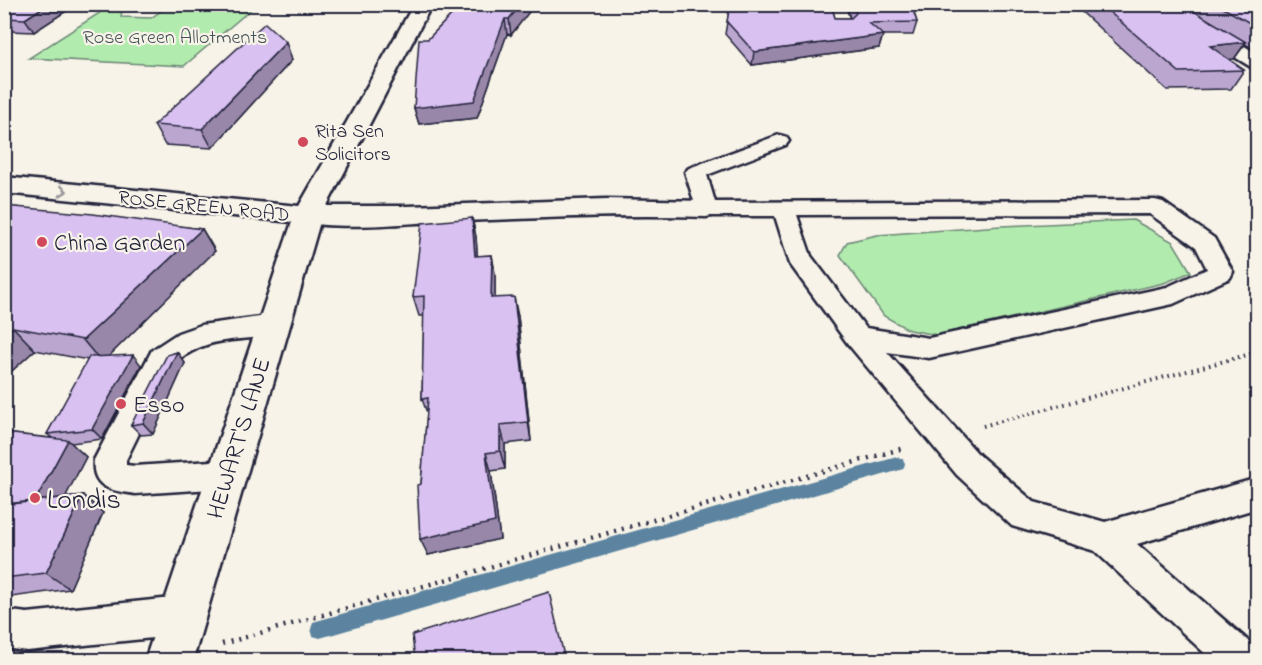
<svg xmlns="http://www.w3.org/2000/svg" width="1262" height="665" viewBox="0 0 1262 665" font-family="'Indie Flower',sans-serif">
<rect width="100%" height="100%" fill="#f7f3e8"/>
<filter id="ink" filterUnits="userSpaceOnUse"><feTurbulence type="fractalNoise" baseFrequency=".0167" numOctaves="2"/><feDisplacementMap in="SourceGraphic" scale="12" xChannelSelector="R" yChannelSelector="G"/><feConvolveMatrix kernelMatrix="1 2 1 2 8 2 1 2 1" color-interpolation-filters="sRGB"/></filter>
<g filter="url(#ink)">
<g fill="#b2ebae" stroke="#6a8674" stroke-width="1.5">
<path d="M179,4l77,1 -72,61 -155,-8 78,-50 15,2 -1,7 30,1 14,-10h9z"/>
<path d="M1133,220l40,22 18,30 -27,11 -227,52 -28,-5 -25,-14 -44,-61 7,-13 30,-7 124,-9z"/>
</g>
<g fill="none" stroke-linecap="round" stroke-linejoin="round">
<path fill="#5c84a0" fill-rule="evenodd" d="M897,457l6,2 2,5 -2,5 -6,2 -577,167 -7,-2 -2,-7 2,-7 7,-2z"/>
<g stroke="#22223b" stroke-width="5">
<g id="lane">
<path d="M779,135l7,2 3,4 -3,4 -79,30 8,27 440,-2 8,2 51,36 19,34 -3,6 -57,26 -244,54 -42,-6 92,103 55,47 71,20 153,-44v30l-121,36 117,102 4,14h-46l-117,-109 -83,-25 -55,-51 -109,-131 -58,-80 -15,-48h-69l-8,-2 -13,-42 4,-4zM1150,214l46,33 11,22 -40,18 -238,51 -63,-10 -55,-72 -14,-41z"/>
<path d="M274,315l9,3 4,7 -4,7c-44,13 -70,-1 -110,32l-47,96v5l9,1 92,-6 11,4 5,10 -5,10 -11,4 -92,6c-23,-3 -44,-6 -41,-34l58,-110 26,-17 23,-8z"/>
<path d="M182,597l13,6 6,13 -6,13 -13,6 -155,16 -23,-3v-38l23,3z"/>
</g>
</g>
<g stroke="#22223b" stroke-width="5">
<g id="street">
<path d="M826,4h18l7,20 -3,4h-14z"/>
<path d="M1148,4h23l87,50v15l-7,-2z"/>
<path d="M606,199l100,2 10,2 4,6 -4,6 -10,2c-90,-3 -180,2 -271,5 -37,2 -102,8 -137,-1l-4,-6 4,-6 10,-3h100z"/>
</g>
</g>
<g stroke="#22223b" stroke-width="5">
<path id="secondary" d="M414,4h18l-110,211 -129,445h-48l147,-438 -288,-29v-16l295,29z"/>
</g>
<path stroke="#22223b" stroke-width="4" stroke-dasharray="1.5 4.5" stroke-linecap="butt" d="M983,426l275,-74"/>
<path stroke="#22223b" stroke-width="4.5" stroke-dasharray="2 6" stroke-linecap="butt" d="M222,644l682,-196"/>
<use href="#lane" fill="#f7f3e8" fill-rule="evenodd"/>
<use href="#street" fill="#f7f3e8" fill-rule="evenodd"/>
<use href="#secondary" fill="#f7f3e8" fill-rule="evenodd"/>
</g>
<g fill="#bba6cf" stroke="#22223b" stroke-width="1.5">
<path d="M4,4h73l-43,28 -25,-1 -5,-7z"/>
<path d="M462,4h73l-24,31 -4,-1 -30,84 -58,6 -5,-16 14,-69z"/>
<path d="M728,4h103l4,14h15l-4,-14h65l6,18 -4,13h-30l-4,13 -127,17 -27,-31 4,-23z"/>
<path d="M1073,4h184v47l-12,-7 -11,15 -5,1 15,10 -13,19 -64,1z"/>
<path d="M286,42l6,18 -80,88 -47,-3 -11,-20z"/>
<path d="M4,206l198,23 13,22 -106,105 32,9 -39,74 -31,4 15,14 -21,40 38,16 -33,76 -66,9v-165l48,5 -5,-4 41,-74 -53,-10 -31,28z"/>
<path d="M472,218l4,19 1,19 15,-1 3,19v23l23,19 13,125 -26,3v25l-14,2 9,68 -72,16 -7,-71 6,-71 -5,-14 2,-83h-5l-6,-19z"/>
<path d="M177,352l8,11 -32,71 -12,1 -10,-10z"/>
</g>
<g fill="#9887a9" stroke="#22223b" stroke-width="1.5">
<path d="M48,4h29l-43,28 -9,-13z"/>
<path d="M521,4h14l-24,31 -2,-16z"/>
<path d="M505,19l2,15 -30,84 -58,6 -5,-16z"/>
<path d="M883,35l-4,13 -127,17 2,-13z"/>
<path d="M286,42l6,18 -80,88 -10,-19z"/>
<path d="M1246,42l-12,17 -35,4 11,-17z"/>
<path d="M472,218l4,19 3,38 -4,-19z"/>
<path d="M202,229l13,22 -113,112 -19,-23z"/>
<path d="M492,255l3,19v43l-4,-19z"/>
<path d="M514,297l4,19 13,125 -3,-19z"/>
<path d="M13,327l22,23 -31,28v-43z"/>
<path d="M177,352l8,11 -32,71 -10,-11z"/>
<path d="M133,355l8,10 -39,74 -10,-10z"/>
<path d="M500,425l5,19v25l-5,-18z"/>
<path d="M68,440l18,17 -31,60 -20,-16z"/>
<path d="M486,453l5,18 9,68 -72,16 -8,-16z"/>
<path d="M83,495l20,18 -33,76 -24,-16z"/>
</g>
<g fill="#d9c1f1" stroke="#22223b" stroke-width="1.5">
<path d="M4,4h44l-23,15 -21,-1z"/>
<path d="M462,4h59l-12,15h-4l-31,82 -60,7 5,-69h9z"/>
<path d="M730,4h101l4,14h16l5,-5 -3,-9h58l6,18 -48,1 14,12 -129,17 -27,-30z"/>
<path d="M1100,4h82l64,38 -36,4 34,24 -65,2z"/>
<path d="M1216,4h41v23z"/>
<path d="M265,23l21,19 -84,87 -48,-4z"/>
<path d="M4,206l89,8 109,15 -119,111 -70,-13 -9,8z"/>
<path d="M472,218l3,38 17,-1 -1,43 23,-1 14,125 -28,3v26l-14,2 9,69 -75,17 -3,-54 4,-1 7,-86 -6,1 2,-103 -11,1 9,-74z"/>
<path d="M177,352l-34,71 -12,2 36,-70z"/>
<path d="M133,355l-41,74 -45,5 42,-77z"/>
<path d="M4,433l64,7 -33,61 -31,3z"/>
<path d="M83,495l-37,78 -42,5v-73z"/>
<path d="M549,592l16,68h-150l-3,-25z"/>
</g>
<defs><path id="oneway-chevron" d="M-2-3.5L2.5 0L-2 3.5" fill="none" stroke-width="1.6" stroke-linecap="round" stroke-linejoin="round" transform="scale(1.5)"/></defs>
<use stroke="#97959a" href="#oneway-chevron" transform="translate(63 191) rotate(6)"/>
</g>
<g fill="#d1495b" stroke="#f7f3e8" stroke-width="2">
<circle cx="303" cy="142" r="6"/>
<circle cx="42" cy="242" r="6"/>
<circle cx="121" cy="404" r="6"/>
<circle cx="35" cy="498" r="6"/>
</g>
<g text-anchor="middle" stroke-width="4.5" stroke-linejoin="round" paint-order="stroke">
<g font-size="20" fill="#465458" stroke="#f7f3e8">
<text x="175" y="43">Rose Green Allotments</text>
</g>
<g font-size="20" fill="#22223b" stroke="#f7f3e8" text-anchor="start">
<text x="315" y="137">Rita Sen<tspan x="315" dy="23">Solicitors</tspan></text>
</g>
<g font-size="20" fill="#22223b" stroke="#f7f3e8">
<text transform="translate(204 205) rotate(6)" y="7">ROSE GREEN ROAD</text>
</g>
<g font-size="24" fill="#22223b" stroke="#f7f3e8" text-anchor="start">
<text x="54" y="250">China Garden</text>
<text x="133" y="412">Esso</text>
</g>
<g font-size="24" fill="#22223b" stroke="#f7f3e8">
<text transform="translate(238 438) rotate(-73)" y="8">HEWART'S LANE</text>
</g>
<g font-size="28" fill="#22223b" stroke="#f7f3e8" text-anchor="start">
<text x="47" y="508">Londis</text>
</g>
</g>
<rect width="1262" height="665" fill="none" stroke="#f7f3e8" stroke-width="24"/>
<rect x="12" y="12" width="1238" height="641" fill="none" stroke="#22223b" stroke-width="2" filter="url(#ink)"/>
</svg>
